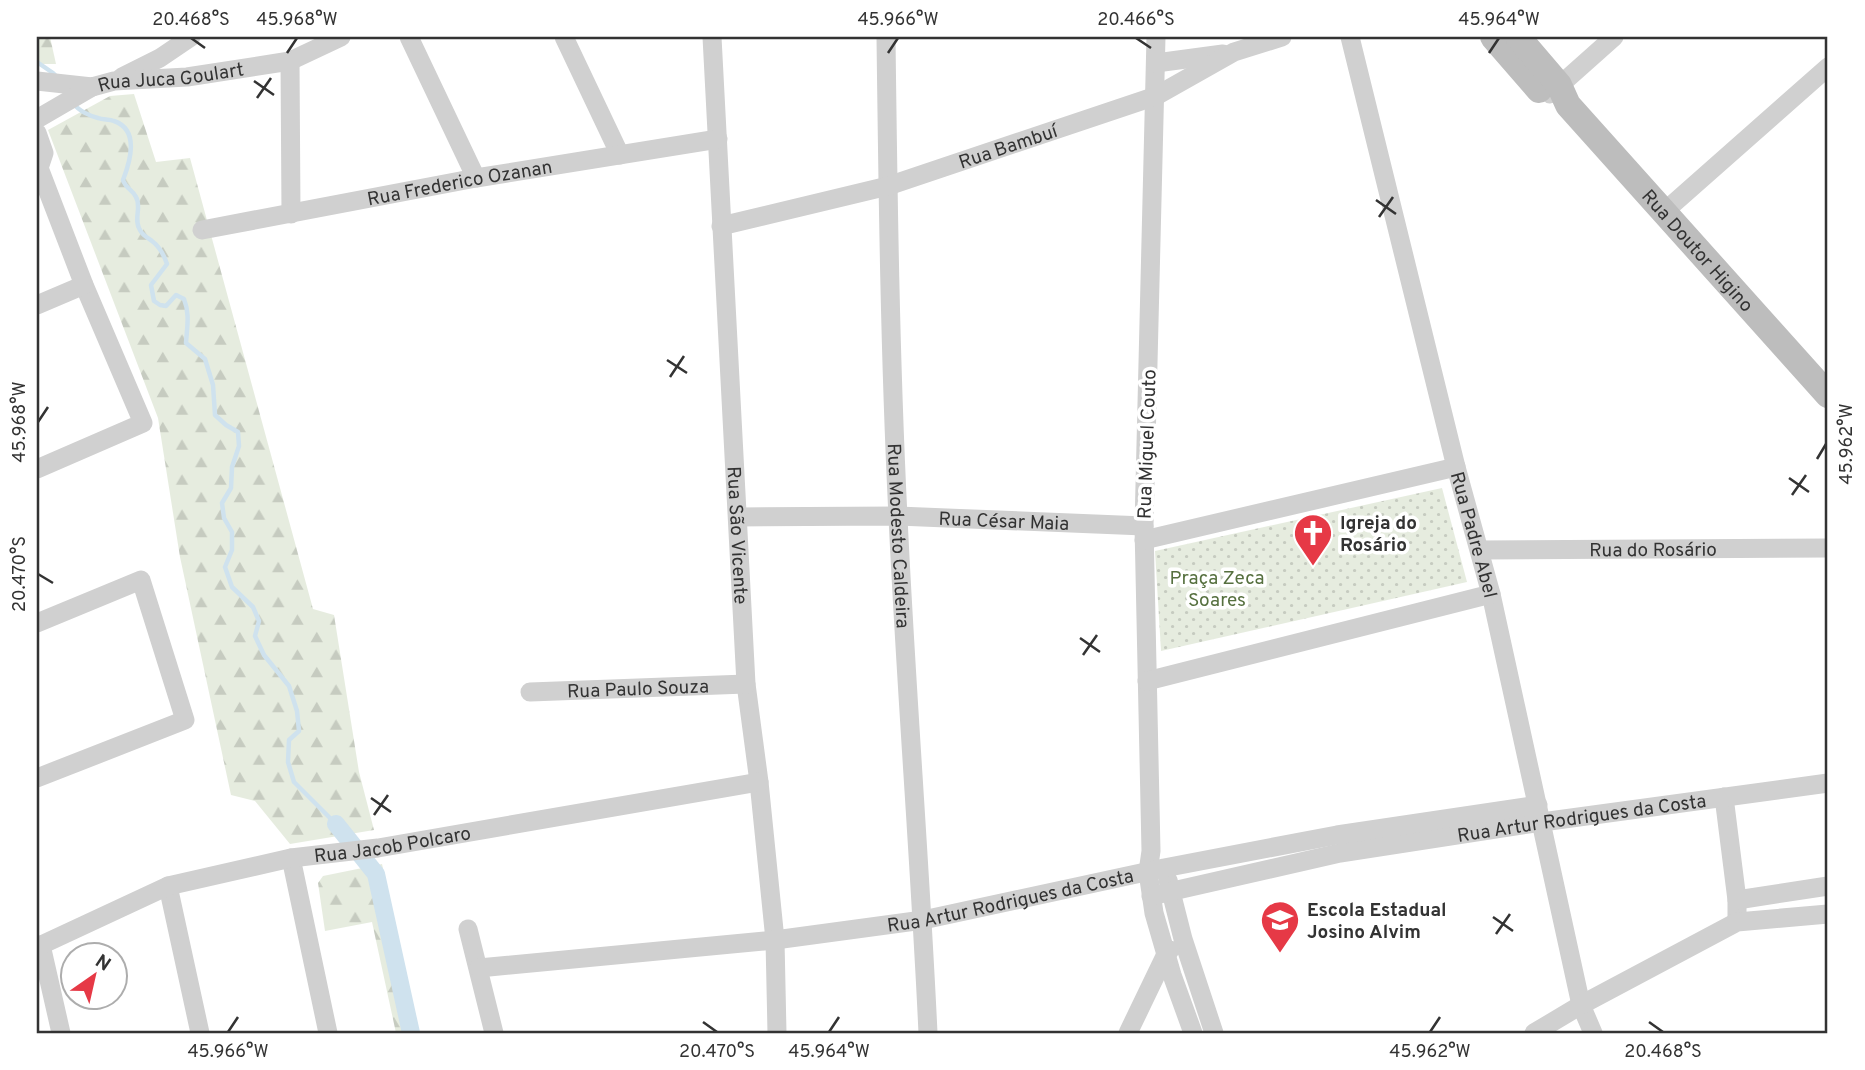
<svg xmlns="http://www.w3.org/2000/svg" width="1865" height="1070" viewBox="0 0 1865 1070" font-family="Overpass,sans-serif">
<defs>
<pattern id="forest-firs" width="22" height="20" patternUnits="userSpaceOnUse" patternTransform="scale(1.75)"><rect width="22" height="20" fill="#e6ecdf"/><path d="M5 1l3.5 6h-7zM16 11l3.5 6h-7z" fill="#c6cbc0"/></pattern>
<pattern id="park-dots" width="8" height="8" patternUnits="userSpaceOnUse" patternTransform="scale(1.75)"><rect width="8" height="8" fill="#e6ecdf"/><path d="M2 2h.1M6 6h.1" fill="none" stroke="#c6cbc0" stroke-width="1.8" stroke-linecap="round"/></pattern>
</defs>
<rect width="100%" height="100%" fill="#fff"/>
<g fill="url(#forest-firs)">
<path d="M37,37h13l6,27h-19z"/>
<path d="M134,94l22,68 34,-4 123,451 21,6 25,157 15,58 -84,14 -35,-43 -24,-6 -51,-238 -22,-139 -110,-288 62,-34z"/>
<path d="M382,864l37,169h-23l-24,-111 -47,9 -7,-48 5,-7z"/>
</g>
<path fill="url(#park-dots)" d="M1442,488l25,94 -306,69 -6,-100z"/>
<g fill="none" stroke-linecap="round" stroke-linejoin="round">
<g stroke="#cfe2ee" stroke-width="4.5">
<path d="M37,62l16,11 3,3"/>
<path d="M74,104c5,7 16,12 24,14 5,2 11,1 16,3 26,9 16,41 9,59 3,9 10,10 13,17 6,10 -3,22 4,33 2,5 8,8 12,11 8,6 12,14 15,23l-16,21 3,16 6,4 6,1 10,-11 8,4c6,15 3,28 2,44l19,16 8,26 2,30 11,10 12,7 1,14 -7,21 -1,21 -9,15 2,15 8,14v18l-7,17 7,20 21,20 6,14 -4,15 9,19 25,31 8,25 2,20 -10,9 -1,22 6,20 42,42"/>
</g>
<path stroke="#cfe2ee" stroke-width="18" d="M336,824l40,50 35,159"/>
<g stroke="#d0d0d0" stroke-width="19">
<path d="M409,37l67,141"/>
<path d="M564,37l56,118"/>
<path id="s1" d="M712,37l34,647 13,98 16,158 2,93"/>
<path id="s2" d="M886,37c2,160 4,320 12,480 8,172 22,344 30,516"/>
<path d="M1156,37l-12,489 7,325 -3,21 6,41 18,62 21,58"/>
<path id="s3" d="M1350,37l106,430 35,127 90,411 12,28"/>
<path d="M290,61l1,153"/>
<path d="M1156,63l67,-9"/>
<path d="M122,77l38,-19 31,-21"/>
<path id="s4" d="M37,81l55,6 22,-6 73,-4 103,-16 51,-24"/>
<path d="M1550,94l64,-57"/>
<path d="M37,119l55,-32"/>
<path d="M37,133l7,20 -5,15 45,117 59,138 -106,46"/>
<path d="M1665,211l163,-144"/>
<path id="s5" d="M721,226l167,-40 268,-90 78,-44 48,-15"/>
<path id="s6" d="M202,230l274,-52 242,-39"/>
<path d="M37,305l47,-20"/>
<path id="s7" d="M738,517l160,-1 246,10"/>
<path d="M1144,540l312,-73"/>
<path id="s8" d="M1480,550l348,-2"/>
<path d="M37,623l104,-43 44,140 -148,58"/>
<path d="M1147,681l344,-87"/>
<path id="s9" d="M530,692l216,-8"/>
<path d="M1724,797l13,103v22"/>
<path d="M291,858l37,175"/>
<path d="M1168,880l15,59 31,94"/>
<path d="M168,886l32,147"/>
<path id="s10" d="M1151,896l189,-43 202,-31 286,-39"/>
<path d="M1737,900l91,-14"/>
<path d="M468,929l26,104"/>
<path d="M41,945l20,88"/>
<path id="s11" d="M37,947l131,-61 123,-28 87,-10 381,-66"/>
<path id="s12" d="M479,968l296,-28 148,-20 241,-52 173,-33 201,-30"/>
<path d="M1128,1033l38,-79 4,-4"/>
<path d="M1534,1033l47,-28 156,-83 91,-8"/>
</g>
<g stroke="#bdbdbd" stroke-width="26">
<path d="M1493,37l46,53"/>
<path id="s13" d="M1518,37l41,48 9,20 260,290"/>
</g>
</g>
<path fill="none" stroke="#333" stroke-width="2.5" d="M191,38l14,10M1136,38l15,10M287,53l10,-15M888,53l10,-15M1489,53l10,-15M254,81l20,14M257,98l14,-20M1376,200l20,14M1379,217l14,-20M667,360l20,13M670,377l14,-21M38,422l10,-15M1817,459l9,-15M1789,478l20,14M1792,495l14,-20M38,574l15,9M1080,638l20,14M1083,655l14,-20M371,798l20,14M374,815l14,-20M1493,917l20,14M1496,934l14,-20M703,1022l14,10M1649,1022l14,10M228,1032l10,-15M829,1032l10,-15M1430,1032l10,-15"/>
<defs>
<g id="church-pin" transform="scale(2.0125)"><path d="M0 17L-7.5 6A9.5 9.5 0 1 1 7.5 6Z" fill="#e63946" stroke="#fff"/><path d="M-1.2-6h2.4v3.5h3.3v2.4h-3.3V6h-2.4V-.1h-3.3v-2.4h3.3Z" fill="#fff"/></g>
<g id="school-pin" transform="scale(2.0125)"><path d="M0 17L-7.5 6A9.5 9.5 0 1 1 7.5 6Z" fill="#e63946" stroke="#fff"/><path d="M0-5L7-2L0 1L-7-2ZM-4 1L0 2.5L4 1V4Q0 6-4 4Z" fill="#fff"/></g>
</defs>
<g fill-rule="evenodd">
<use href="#church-pin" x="1313" y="533"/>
<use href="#school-pin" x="1280" y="920"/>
</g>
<g text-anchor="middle" stroke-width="7" stroke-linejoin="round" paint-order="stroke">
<g font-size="19" fill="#333" stroke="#fff">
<text dy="7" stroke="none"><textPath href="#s4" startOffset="135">Rua Juca Goulart</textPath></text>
<text dy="7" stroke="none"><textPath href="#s5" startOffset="298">Rua Bambuí</textPath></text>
<text dy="7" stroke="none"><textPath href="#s6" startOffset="262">Rua Frederico Ozanan</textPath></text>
<text dy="7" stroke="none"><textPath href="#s13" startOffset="280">Rua Doutor Higino</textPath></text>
<text transform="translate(1146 444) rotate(-88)" y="7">Rua Miguel Couto</text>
<text dy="7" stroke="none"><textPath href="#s7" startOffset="266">Rua César Maia</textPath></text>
<text dy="7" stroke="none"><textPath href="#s3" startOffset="513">Rua Padre Abel</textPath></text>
<text dy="7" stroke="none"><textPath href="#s2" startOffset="499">Rua Modesto Caldeira</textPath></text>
<text dy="7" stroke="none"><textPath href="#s1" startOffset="499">Rua São Vicente</textPath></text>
<text dy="7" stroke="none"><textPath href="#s8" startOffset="173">Rua do Rosário</textPath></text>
<text dy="7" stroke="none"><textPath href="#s9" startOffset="108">Rua Paulo Souza</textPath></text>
<text dy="7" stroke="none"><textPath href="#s10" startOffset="438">Rua Artur Rodrigues da Costa</textPath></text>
<text dy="7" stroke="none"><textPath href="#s11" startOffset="373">Rua Jacob Polcaro</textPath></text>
<text dy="7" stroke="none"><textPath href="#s12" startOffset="536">Rua Artur Rodrigues da Costa</textPath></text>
</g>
<g font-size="19" font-weight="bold" fill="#333" stroke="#fff" text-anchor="start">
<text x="1340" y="529">Igreja do<tspan x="1340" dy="22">Rosário</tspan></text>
<text x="1307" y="916">Escola Estadual<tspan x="1307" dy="22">Josino Alvim</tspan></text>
</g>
<g font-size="19" fill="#56703f" stroke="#fff">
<text x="1217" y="584">Praça Zeca<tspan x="1217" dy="22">Soares</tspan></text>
</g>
</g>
<rect width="1865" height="1070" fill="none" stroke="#ffffff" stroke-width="77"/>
<g transform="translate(94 976) rotate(34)"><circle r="33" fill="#ffffff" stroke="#adadad" stroke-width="2"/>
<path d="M0-5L12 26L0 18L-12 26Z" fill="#e63946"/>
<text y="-10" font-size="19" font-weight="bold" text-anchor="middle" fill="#333333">N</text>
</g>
<rect x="38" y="38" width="1788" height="994" fill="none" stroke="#333" stroke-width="2.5"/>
<g font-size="18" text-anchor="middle" fill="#333">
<text x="191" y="25">20.468°S</text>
<text x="297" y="25">45.968°W</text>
<text x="898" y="25">45.966°W</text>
<text x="1136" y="25">20.466°S</text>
<text x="1499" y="25">45.964°W</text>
<text transform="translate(19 422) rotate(-90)" y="6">45.968°W</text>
<text transform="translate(1846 444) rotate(-90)" y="6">45.962°W</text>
<text transform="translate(19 574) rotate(-90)" y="6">20.470°S</text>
<text x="228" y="1057">45.966°W</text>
<text x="717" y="1057">20.470°S</text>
<text x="829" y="1057">45.964°W</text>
<text x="1430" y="1057">45.962°W</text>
<text x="1663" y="1057">20.468°S</text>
</g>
</svg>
